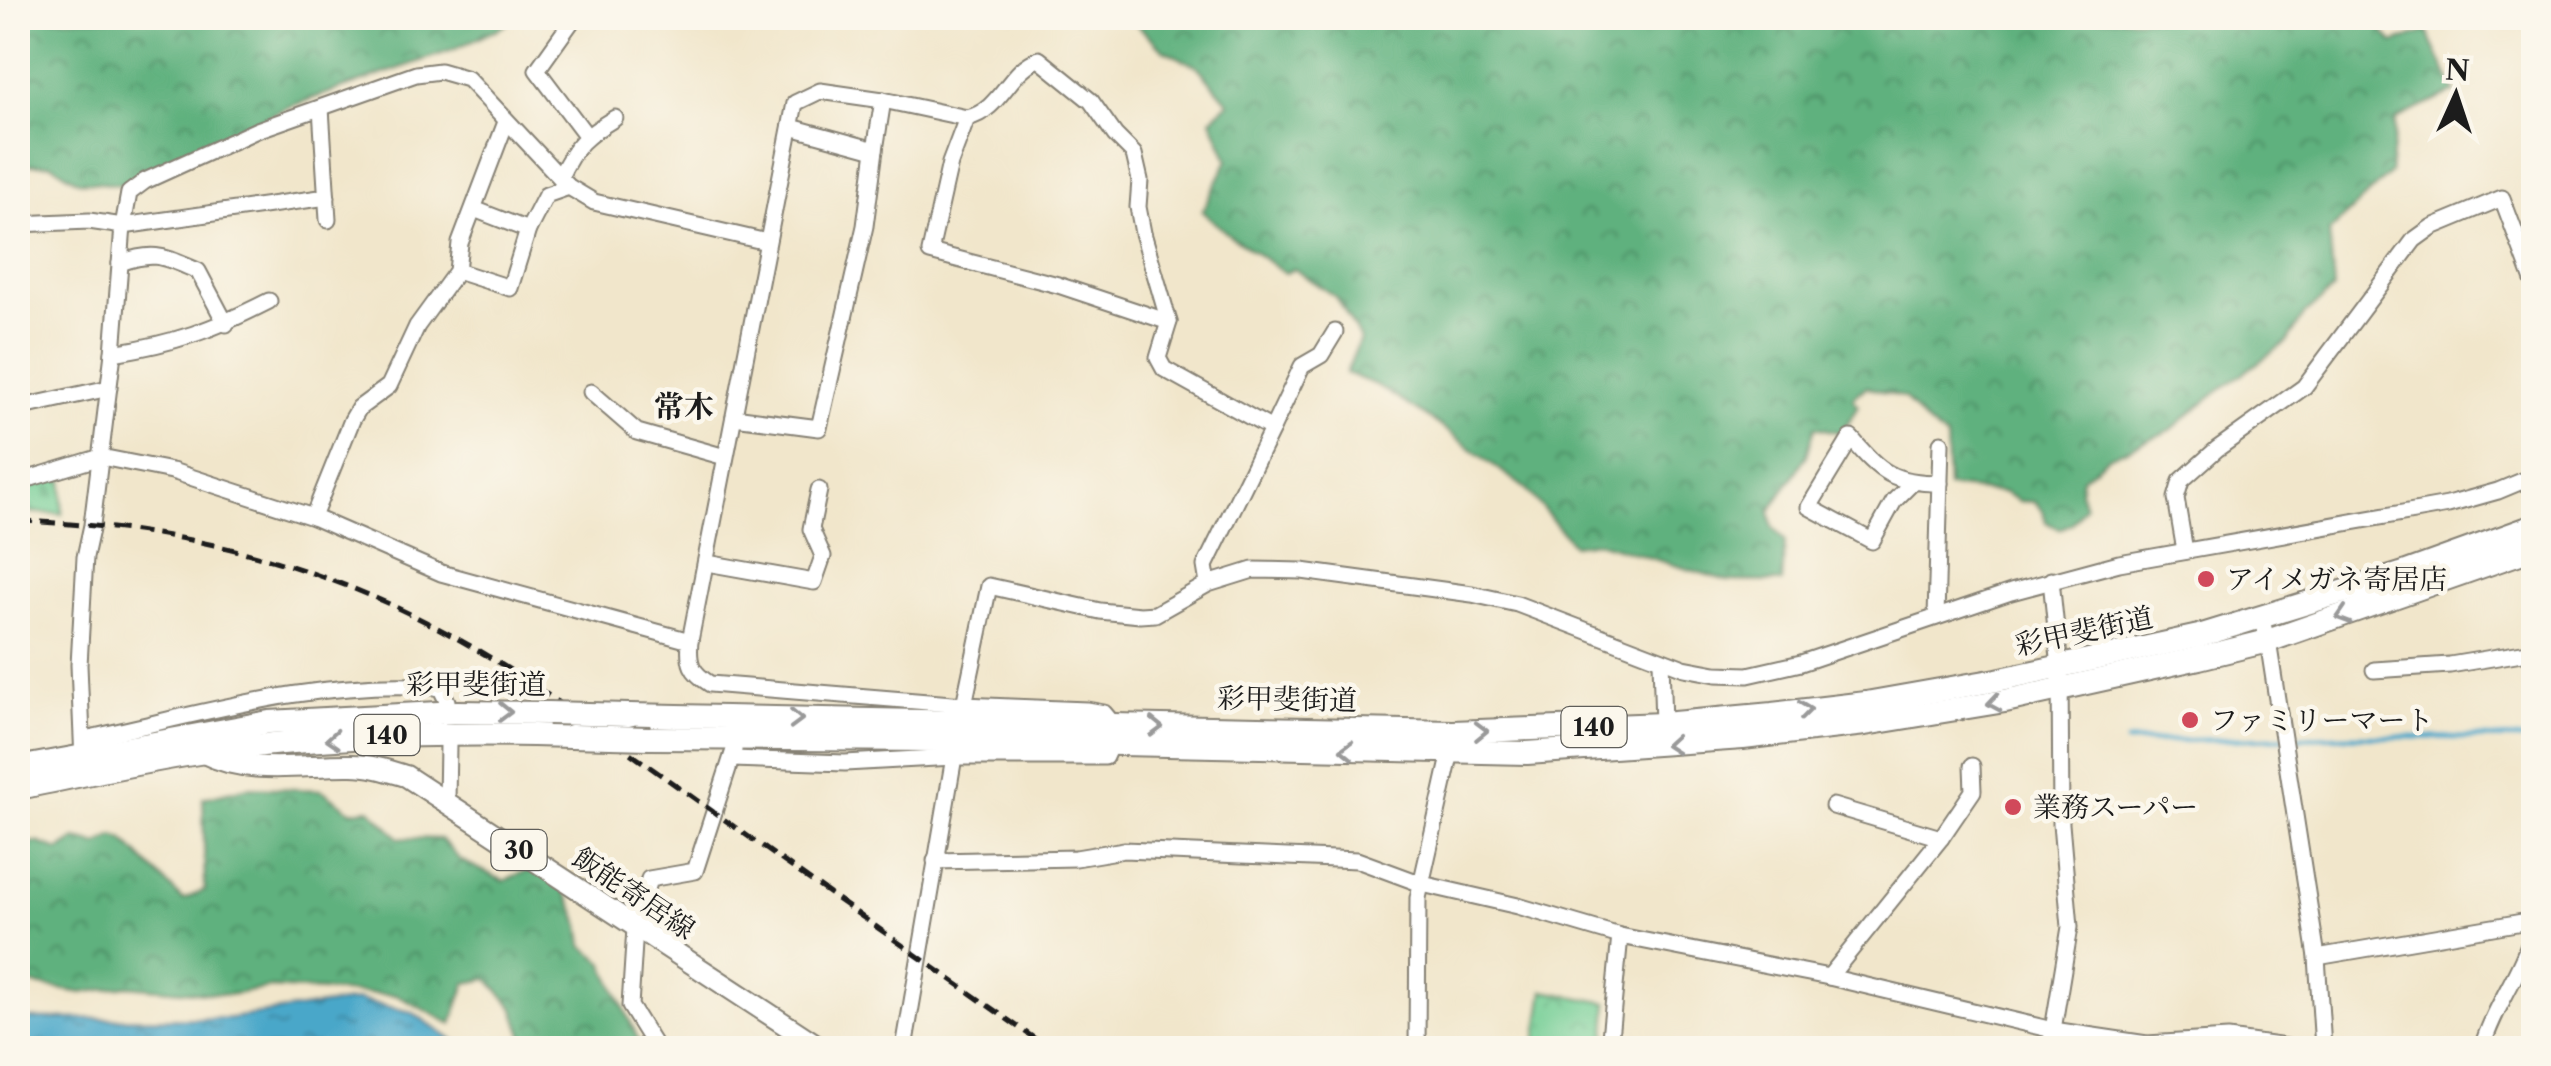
<svg xmlns="http://www.w3.org/2000/svg" width="2551" height="1066" viewBox="0 0 2551 1066" font-family="'Libre Caslon Text','Noto Serif JP',serif">
<defs>
<pattern id="forest-crowns" width="20" height="18" patternUnits="userSpaceOnUse" patternTransform="scale(2.5)"><rect width="20" height="18" fill="#5fb17e"/><path d="M2 6a3 3 0 1 1 6 0M12 15a3 3 0 1 1 6 0" fill="none" stroke="#4e8f66"/></pattern>
<pattern id="cemetery-stones" width="16" height="16" patternUnits="userSpaceOnUse" patternTransform="scale(2.5)"><rect width="16" height="16" fill="#74ce95"/><path d="M2 7V4a2 2 0 0 1 4 0v3zM10 15v-3a2 2 0 0 1 4 0v3z" fill="#64b080"/></pattern>
<pattern id="park-crowns" width="20" height="18" patternUnits="userSpaceOnUse" patternTransform="scale(2.5)"><rect width="20" height="18" fill="#74ce95"/><path d="M2 6a3 3 0 1 1 6 0M12 15a3 3 0 1 1 6 0" fill="none" stroke="#64b080"/></pattern>
<pattern id="water-ripples" width="26" height="14" patternUnits="userSpaceOnUse" patternTransform="scale(2.5)"><rect width="26" height="14" fill="#4aa7c9"/><path d="M2 4q2-2 4 0t4 0M15 11q2-2 4 0t4 0" fill="none" stroke="#3d87a2"/></pattern>
</defs>
<rect width="100%" height="100%" fill="#fbf7ec"/>
<filter id="ink" filterUnits="userSpaceOnUse"><feTurbulence type="fractalNoise" baseFrequency=".01" numOctaves="2"/><feDisplacementMap in="SourceGraphic" scale="20" xChannelSelector="R" yChannelSelector="G"/><feConvolveMatrix kernelMatrix="1 2 1 2 8 2 1 2 1" color-interpolation-filters="sRGB"/></filter>
<filter id="wash" filterUnits="userSpaceOnUse"><feTurbulence type="fractalNoise" baseFrequency=".0048" numOctaves="4" result="noise"/><feDisplacementMap in="SourceGraphic" scale="40" xChannelSelector="R" yChannelSelector="G"/><feGaussianBlur stdDeviation="2.25" result="paint"/><feColorMatrix in="noise" values="0 0 0 0 0 0 0 0 0 0 0 0 0 0 0 0 0 1.4 0 .05"/><feComposite in="paint" operator="in"/></filter>
<g filter="url(#wash)">
<rect width="100%" height="100%" fill="#f1e6cb"/>
<g fill="url(#forest-crowns)" stroke="#3e664d" stroke-width="2.5">
<path d="M18,18h495l-9,8 -51,24 -165,57 -164,78 -46,-4 -27,-17 -33,1z"/>
<path d="M1130,18h1242l21,25 34,-12 28,61 -59,27 -6,54 -61,59 5,57 -29,25 -18,28 -72,51 -44,37 -63,27 -26,21 -2,14 5,14 -14,18 -12,5 -13,-7 -3,-11 -8,-9 -16,-1 -14,-8 -57,-6 -2,-48 -22,-18 -19,-23 -39,-11 -13,11 5,8 -16,27 -27,-6 -8,28 -37,56 3,16 12,14 -3,41 -54,-1 -131,-39 -24,3 -47,-56 -91,-67 -59,-37 -30,-12 14,-34 -23,-41 -43,-29 -9,4 -57,-39 -26,-23 26,-51 -17,-41 18,-16 -31,-36 -34,-17z"/>
<path d="M248,787l74,3 29,21 19,-2 29,29 42,1 19,21 44,21c11,-5 24,-14 38,-9 25,9 40,50 41,74l20,16 39,86h-114l-15,-41 -25,-28 -22,4 -14,41 -56,-29 -126,-7 -42,7 -101,-9 -45,7 -64,-11v-138l19,-2 22,8 17,-11 23,5 15,-8 9,3 60,61 22,-10 -2,-92z"/>
</g>
<path fill="url(#cemetery-stones)" stroke="#487558" stroke-width="2.5" d="M53,479l10,1 -1,34 -42,-2 -2,-21z"/>
<path fill="url(#park-crowns)" stroke="#487558" stroke-width="2.5" d="M1544,991l64,12 -3,45h-70z"/>
<path fill="url(#water-ripples)" stroke="#336272" stroke-width="2.5" d="M358,1000l54,12 52,36h-446v-29l213,-1z"/>
<g fill="none" stroke-linecap="round" stroke-linejoin="round">
<path stroke="#4aa7c9" stroke-width="5" d="M2127,742l221,-6 186,3"/>
</g>
</g>
<g filter="url(#ink)">
<g fill="none" stroke-linecap="round" stroke-linejoin="round">
<g stroke="#868174" stroke-width="19">
<g id="minor">
<path d="M574,18l-37,52 49,65"/>
<path d="M321,108l7,112"/>
<path d="M967,118l-17,45 -20,89 128,33 111,37"/>
<path d="M791,127l84,23 8,-50"/>
<path d="M560,177c15,-32 25,-41 55,-59"/>
<path d="M474,209l54,21"/>
<path d="M18,224l71,-3 34,5 204,-29"/>
<path d="M120,263c36,-13 44,-6 78,8l28,53"/>
<path d="M457,271l53,17 18,-58 18,-35 23,-8"/>
<path d="M113,353c63,-10 99,-23 156,-52"/>
<path d="M591,392l46,40 88,25"/>
<path d="M18,408l91,-20"/>
<path d="M734,417l85,11 46,-202 10,-76"/>
<path d="M1272,429l30,-63 19,-11 14,-23"/>
<path d="M18,482l83,-25 71,14 141,46 128,56 249,68"/>
<path d="M1912,483l-18,18 -22,40 -63,-34 42,-69c30,35 42,45 89,45"/>
<path d="M313,517l39,-97 7,-12 30,-22 28,-60 40,-55 3,-28 46,-121"/>
<path d="M2185,551l-9,-53 5,-17 36,-32 87,-62 110,-147 18,-13 70,-29 32,85"/>
<path d="M707,563l107,19 9,-26 -12,-27 8,-39"/>
<path d="M1208,584l-3,-18 67,-137 -108,-60 -6,-11 11,-36 -26,-89 -5,-26 2,-27 -6,-26 -19,-19 -24,-34 -52,-42c-30,10 -38,52 -72,59l-84,-18 -63,-9 -25,12 -105,538c-2,22 1,31 20,43l254,21 25,-119 111,25 40,4 15,-1 53,-30 45,-14 49,1 170,23 45,10 167,64 32,6 32,1 53,-12 210,-71 108,-29 329,-58 50,-14 36,-15"/>
<path d="M1936,617l5,-174"/>
<path d="M2261,619l7,22 49,316 6,91"/>
<path d="M1661,660l2,64"/>
<path d="M2374,670l76,-5 84,-14"/>
<path d="M964,705l123,5 17,3 11,13"/>
<path d="M84,739c114,-24 232,-61 351,-52l6,2 6,12"/>
<path d="M733,759l112,4 109,-6h151l5,-11"/>
<path d="M83,761l-4,-96 6,-108 7,-32 21,-172 10,-127 6,-33 16,-12 112,-51 159,-56 24,-3 28,8 101,108 25,15 173,40"/>
<path d="M447,801l1,-56"/>
<path d="M1833,806l108,32"/>
<path d="M935,861l141,-3 48,-8 233,10 65,24 96,22 102,30 209,41 224,53 94,14 81,-5 65,9"/>
<path d="M2317,957l217,-37"/>
<path d="M1829,977l112,-139 32,-47 -1,-25"/>
<path d="M656,1048l-26,-42 5,-78 14,-49 46,-8 39,-121"/>
<path d="M904,1048l50,-291"/>
<path d="M1417,1048l1,-150 33,-146"/>
<path d="M1609,1048l11,-112"/>
<path d="M2050,1048l20,-121 -9,-103 -1,-156 -9,-88"/>
<path d="M2436,1048l47,-1"/>
<path d="M2482,1048c12,-42 41,-77 52,-120"/>
</g>
</g>
<g stroke="#868174" stroke-width="24">
<path id="major" d="M203,747l1,6c45,23 99,11 148,12 19,0 37,6 54,11l415,272"/>
</g>
<g stroke="#868174" stroke-width="26">
<g id="highway">
<path d="M629,715l824,17 210,-8 109,-10 94,-11 131,-23 202,-44 202,-62 133,-48"/>
<path d="M650,738l288,2 589,13 216,-15 122,-14 140,-23 194,-43 69,-17 266,-93"/>
<path d="M18,768l251,-46 188,-10 91,1"/>
<path d="M18,788c62,-12 124,-27 187,-36 122,-17 243,-20 366,-16"/>
</g>
</g>
<use href="#minor" stroke="#fff" stroke-width="15"/>
<use href="#major" stroke="#fff" stroke-width="20"/>
<use href="#highway" stroke="#fff" stroke-width="22"/>
<path stroke="#1c1c1c" stroke-width="5" stroke-dasharray="15 8" stroke-linecap="butt" d="M18,521c197,7 353,56 517,165l513,362"/>
<g stroke="#868174" stroke-width="26" stroke-linecap="butt">
<g id="highway-bridge">
<path d="M548,713l81,2"/>
<path d="M571,736l79,2"/>
</g>
</g>
<use href="#highway-bridge" stroke="#fff" stroke-width="22"/>
</g>
<defs><path id="oneway-chevron" d="M-2-3.5L2.5 0L-2 3.5" fill="none" stroke-width="1.6" stroke-linecap="round" stroke-linejoin="round" transform="scale(2.5)"/></defs>
<g stroke="#999">
<use href="#oneway-chevron" transform="translate(2343 616) rotate(162)"/>
<use href="#oneway-chevron" transform="translate(1994 703) rotate(171)"/>
<use href="#oneway-chevron" transform="translate(1805 710) rotate(-7)"/>
<use href="#oneway-chevron" transform="translate(505 712) rotate(1)"/>
<use href="#oneway-chevron" transform="translate(796 719) rotate(1)"/>
<use href="#oneway-chevron" transform="translate(1156 727) rotate(1)"/>
<use href="#oneway-chevron" transform="translate(1481 731) rotate(-1)"/>
<use href="#oneway-chevron" transform="translate(333 739) rotate(176)"/>
<use href="#oneway-chevron" transform="translate(1672 745) rotate(175)"/>
<use href="#oneway-chevron" transform="translate(1347 750) rotate(-179)"/>
</g>
</g>
<g fill="#d1495b" stroke="#fbf7ec" stroke-width="4">
<circle cx="2206" cy="579" r="10"/>
<circle cx="2190" cy="720" r="10"/>
<circle cx="2013" cy="807" r="10"/>
</g>
<g text-anchor="middle" stroke-width="9" stroke-linejoin="round" paint-order="stroke">
<g fill="#fbf7ec" stroke="#5f5e5a" stroke-width="2.5">
<rect x="1561.5" y="707" width="65" height="40" rx="8"/>
<rect x="354.5" y="715" width="65" height="40" rx="8"/>
<rect x="491.5" y="830" width="55" height="40" rx="8"/>
</g>
<g font-size="25" font-weight="bold" fill="#1c1c1c">
<text x="1594" y="736">140</text>
<text x="387" y="744">140</text>
<text x="519" y="859">30</text>
</g>
<g font-size="28" fill="#1c1c1c" stroke="#fbf7ec" text-anchor="start">
<text x="2226" y="589">アイメガネ寄居店</text>
<text x="2210" y="730">ファミリーマート</text>
<text x="2033" y="817">業務スーパー</text>
</g>
<g font-size="28" fill="#1c1c1c" stroke="#fbf7ec">
<text transform="translate(2084 631) rotate(-12)" y="10">彩甲斐街道</text>
<text x="476" y="694">彩甲斐街道</text>
<text transform="translate(1287 699) rotate(1)" y="10">彩甲斐街道</text>
<text transform="translate(634 893) rotate(34)" y="10">飯能寄居線</text>
</g>
<g font-size="30" font-weight="bold" fill="#1c1c1c" stroke="#fbf7ec">
<text x="684" y="417">常木</text>
</g>
</g>
<rect width="2551" height="1066" fill="none" stroke="#fbf7ec" stroke-width="60"/>
<g transform="translate(2456 95) rotate(3)" stroke="#fbf7ec" stroke-width="8" paint-order="stroke">
<path d="M0-8L18 38L0 25L-18 38Z" fill="#1c1c1c"/>
<text y="-15" font-size="28" font-weight="bold" text-anchor="middle" fill="#1c1c1c">N</text>
</g>
</svg>
